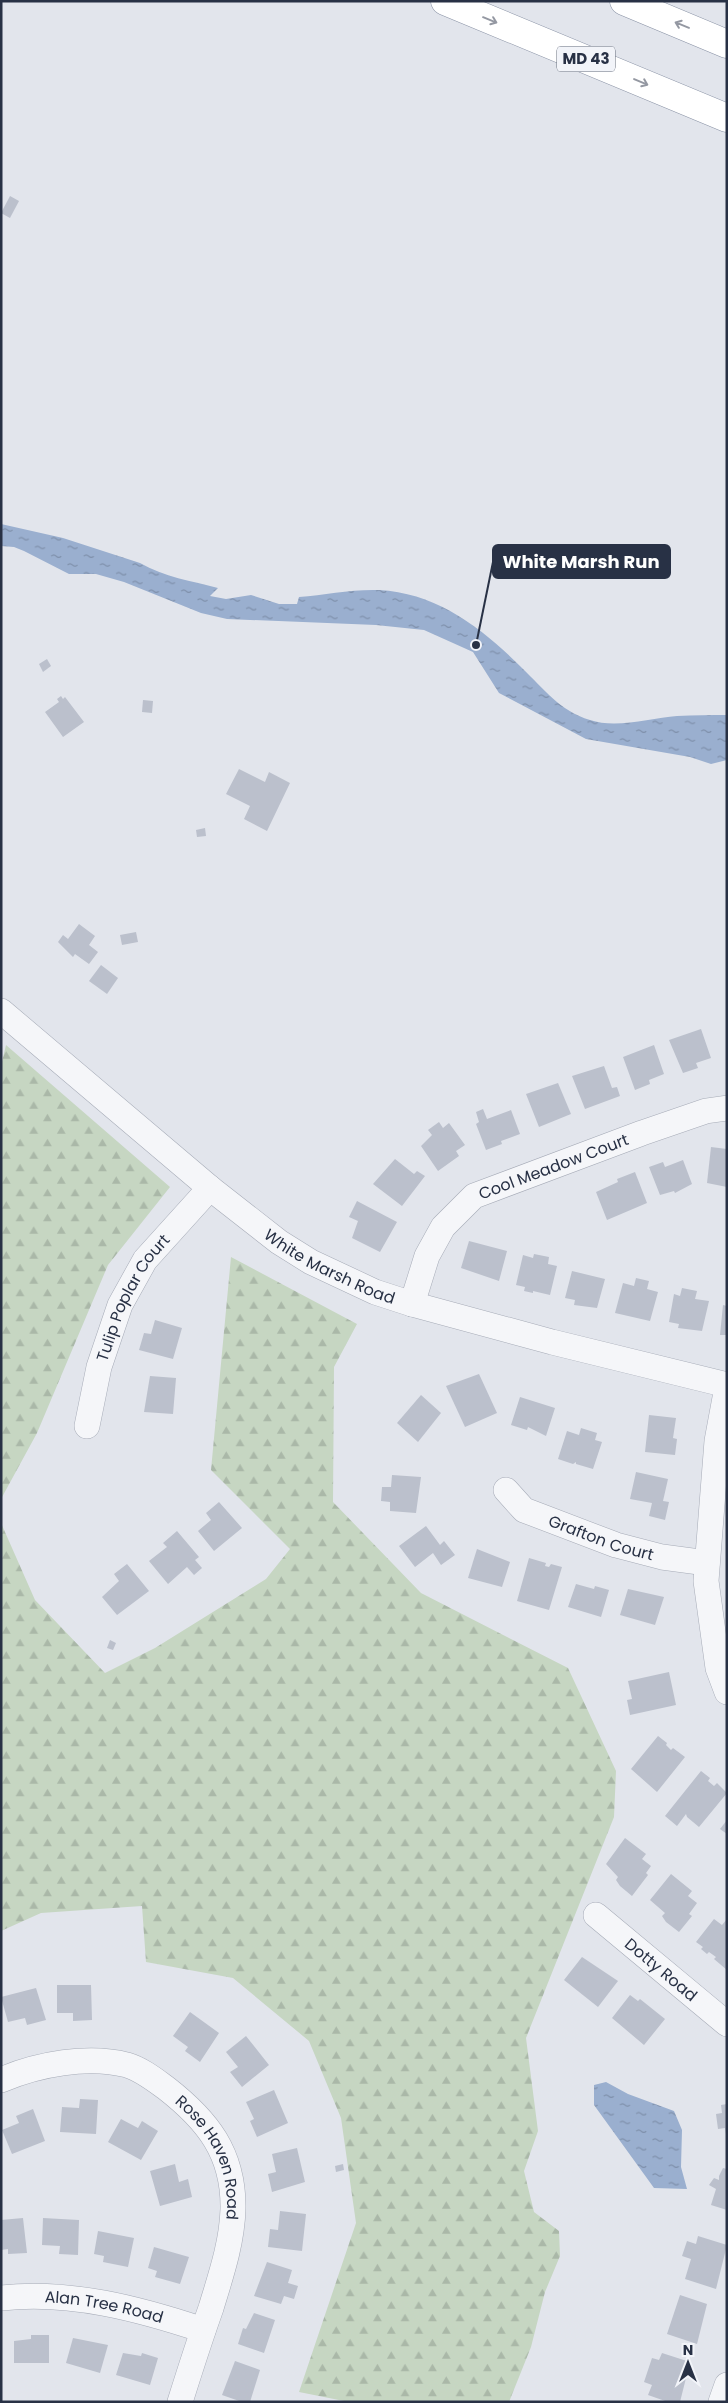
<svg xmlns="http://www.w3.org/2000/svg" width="728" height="2403" viewBox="0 0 728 2403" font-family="Poppins,sans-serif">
<defs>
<pattern id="forest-firs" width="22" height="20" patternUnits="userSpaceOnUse" patternTransform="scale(1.25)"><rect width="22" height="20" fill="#c6d6c2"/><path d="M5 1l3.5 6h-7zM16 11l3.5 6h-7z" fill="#aab8a8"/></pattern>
<pattern id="water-ripples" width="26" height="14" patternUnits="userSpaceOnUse" patternTransform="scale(1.25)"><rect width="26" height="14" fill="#9aafcf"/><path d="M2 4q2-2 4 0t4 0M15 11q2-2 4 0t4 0" fill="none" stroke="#7e8faa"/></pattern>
</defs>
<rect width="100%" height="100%" fill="#e2e5ec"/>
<g fill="url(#forest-firs)">
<path d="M6,1045l164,142 -62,78 -71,168 -36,66v-433z"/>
<path d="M231,1257l126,67 -23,43 -1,135 88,91 147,75 48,103 -2,46 -88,221 12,93 -14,40 10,41 25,19 1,25 -15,36 -14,55 -22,55h-160l-50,-10 57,-169 -15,-105 -32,-77 -76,-63 -87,-16 -4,-56 -101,7 -40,18v-408l34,77 70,73 50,-25 111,-69 24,-30 -79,-79z"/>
</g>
<g fill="url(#water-ripples)">
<path d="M1,524l62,14 77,25c24,14 52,18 78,25l-8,8 16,3 25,-4 28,9h18l2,-7c26,-2 53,-8 80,-7 58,3 103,38 143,78 22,21 38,43 68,52 26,9 61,-2 87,-4 17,-1 33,-1 50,-1v45l-16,4 -21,-7 -104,-18 -87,-46 -26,-41 -49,-22 -48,-5 -149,-6 -26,-6 -77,-31 -28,-8h-27l-45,-23 -10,-4 -13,-1z"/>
<path d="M606,2082l22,12 46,17 8,19 -1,37 6,22 -33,-1 -60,-83v-20z"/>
</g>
<g fill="#bbc0cc">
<path d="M10,196l9,5 -9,17 -9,-5z"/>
<path d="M47,659l4,7 -8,6 -4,-8z"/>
<path d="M61,696l2,3 2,-2 19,25 -21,15 -18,-25 14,-10 -2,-3z"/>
<path d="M143,700l10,1 -1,12 -10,-1z"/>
<path d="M239,769l26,13 4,-10 21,11 -23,48 -23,-12 6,-13 -24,-12z"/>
<path d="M205,828l1,8 -9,1 -1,-7z"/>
<path d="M79,924l16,12 -6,9 9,7 -9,12 -14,-10 -2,3 -15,-15 5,-7 5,4z"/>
<path d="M136,932l2,10 -16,3 -2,-10z"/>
<path d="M101,965l17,13 -11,16 -18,-13z"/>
<path d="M701,1029l10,29 -15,5 2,5 -15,5 -14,-33z"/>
<path d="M654,1045l10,29 -15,6 1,4 -15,6 -12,-33z"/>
<path d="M604,1066l8,22 5,-1 3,9 -35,13 -13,-33z"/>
<path d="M558,1083l13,31 -32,13 -13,-33z"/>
<path d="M483,1109l4,10 24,-9 9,24 -19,7 1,3 -16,6 -10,-26 3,-2 -3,-10z"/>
<path d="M439,1122l4,6 6,-5 16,22 -9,6 3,5 -21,15 -17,-25 11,-11 -4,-5z"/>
<path d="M711,1147l16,2v38l-20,-4z"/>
<path d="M395,1159l19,15 3,-3 8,5 -23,30 -29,-22z"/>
<path d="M683,1160l9,24 -17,9 -1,-2 -14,4 -11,-28 14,-5 2,5z"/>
<path d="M635,1172l12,31 -40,17 -11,-28 22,-10 -1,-3z"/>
<path d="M357,1201l40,21 -17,30 -28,-14 6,-17 -9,-4z"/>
<path d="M469,1241l38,10 -8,30 -38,-13z"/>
<path d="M534,1254l15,3 -1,7 9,2 -7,29 -17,-4v2l-9,-2 1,-4 -9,-2 7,-30 10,3z"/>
<path d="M572,1271l33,8 -8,29 -23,-3 1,-5 -10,-2z"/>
<path d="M636,1278l13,3 -2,8 11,3 -8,29 -35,-8 8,-30 11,3z"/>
<path d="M682,1288l15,3 -2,8 14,2 -7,30 -24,-3 1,-4 -10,-2 5,-28 6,2z"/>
<path d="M723,1305l4,1v29h-7z"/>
<path d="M155,1320l27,8 -9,31 -34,-9 5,-17 7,1z"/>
<path d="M479,1374l18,39 -32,14 -19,-41z"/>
<path d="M150,1376l26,2 -3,36 -29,-2z"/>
<path d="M421,1395l20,18 -23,29 -21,-19z"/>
<path d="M520,1397l35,11 -9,28 -18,-9 -1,3 -16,-5z"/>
<path d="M649,1415l27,3 -3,20 4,1 -2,16 -30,-3z"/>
<path d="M581,1428l16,5 -2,7 7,2 -9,27 -17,-5v-2l-3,2 -15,-5 9,-28 12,4z"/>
<path d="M636,1472l32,7 -5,22 6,1 -4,18 -16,-4 3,-13 -22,-4z"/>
<path d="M392,1475l29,2 -5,36 -26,-2v-9l-9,-1 1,-14h9z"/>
<path d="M219,1502l23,26 -28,23 -16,-20 13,-11 -5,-7z"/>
<path d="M426,1526l14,19 4,-4 11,14 -14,10 -8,-12 -18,14 -16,-21z"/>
<path d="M177,1531l22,26 -4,3 7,8 -8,7 -7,-8 -19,17 -19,-23 18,-14 -4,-4z"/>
<path d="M477,1549l33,13 -8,25 -34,-9z"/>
<path d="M529,1558l17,5 -1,3 4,1 2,-3 11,3 -13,43 -32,-9z"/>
<path d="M127,1564l22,27 -32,24 -15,-18 17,-16 -5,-7z"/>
<path d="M576,1584l18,5 1,-3 14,4 -8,27 -33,-10z"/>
<path d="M628,1589l36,8 -9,28 -35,-10z"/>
<path d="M110,1640l6,3 -3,7 -6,-2z"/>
<path d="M669,1672l7,33 -46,10 -3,-15 5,-1 -4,-18z"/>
<path d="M658,1736l9,7 -1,2 5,5 2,-2 12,9 -28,35 -26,-23z"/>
<path d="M701,1771l9,7 -2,3 6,5 3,-3 10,10 -28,34 -12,-10 -1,-3 -9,12 -12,-10z"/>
<path d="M727,1820v14l-7,-5z"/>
<path d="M625,1838l21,16 -4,5 9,7 -5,7 2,2 -16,21 -12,-10 -4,-6 2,-3 -12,-13z"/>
<path d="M671,1874l21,17 -4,5 9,7 -8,11 3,2 -13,16 -13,-10 -4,-6 3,-3 -15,-13z"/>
<path d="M714,1919l8,6 5,-6v51l-13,-11 2,-2 -7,-5 -2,2 -6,-5 2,-2 -7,-5z"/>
<path d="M582,1957l36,24 -20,26 -34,-27z"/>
<path d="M57,1985h34l1,35 -19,1v-8h-16z"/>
<path d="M36,1988l10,32 -19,5 -2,-7 -17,4 -7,-25z"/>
<path d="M630,1995l8,6 2,-2 25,20 -21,26 -32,-27z"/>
<path d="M190,2012l29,21 -19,29 -15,-11 3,-4 -15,-11z"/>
<path d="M246,2036l23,29 -27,22 -12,-15 8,-5 -12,-15z"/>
<path d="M274,2090l14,33 -31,14 -7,-16 4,-2 -8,-17z"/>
<path d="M80,2099l18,1 -2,34 -36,-2 2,-25 17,1z"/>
<path d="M727,2104v30h-1l-1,-6 -7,1 -2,-15 6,-1 -1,-8z"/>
<path d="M33,2109l12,32 -33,13 -10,-24 17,-7 -3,-7z"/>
<path d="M121,2119l17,9 4,-7 16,10 -17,29 -33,-18z"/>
<path d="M297,2148l8,34 -33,10 -4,-18 8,-2 -4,-18z"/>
<path d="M175,2164l4,18 9,-3 4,18 -32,9 -10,-35z"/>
<path d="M343,2164l1,6 -8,2 -1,-6z"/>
<path d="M723,2168l4,1v41l-16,-5 5,-16 -7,-4 5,-7 5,2v-4z"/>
<path d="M280,2211l26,3 -4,37 -34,-4 2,-18 8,1z"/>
<path d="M23,2218l4,35 -19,1v-5l-7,1v-30z"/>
<path d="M43,2218l36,2 -1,35 -19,-1 1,-8 -18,-1z"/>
<path d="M98,2231l36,7 -6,29 -25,-5 1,-6 -10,-2z"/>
<path d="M698,2236l29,9 -11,44 -31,-10 6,-20 -9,-3 5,-15 9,3z"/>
<path d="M154,2247l35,10 -9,27 -25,-7 2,-6 -9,-3z"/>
<path d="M267,2262l25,8 -4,13 10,3 -4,13 -10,-3 -3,8 -27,-8z"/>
<path d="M680,2295l27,9 -10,40 -30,-10z"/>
<path d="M254,2313l21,7 -11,33 -26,-9 5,-16 3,1z"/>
<path d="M31,2335h18v28h-35v-22l17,-2z"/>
<path d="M73,2338l35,7 -8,28 -34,-10z"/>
<path d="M123,2353l18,3 1,-3 16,5 -8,27 -34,-10z"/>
<path d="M662,2353l28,9 -10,40h-12l-20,-7 4,-10 -8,-3 8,-24 7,2z"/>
<path d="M235,2361l25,9 -10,32h-8l-20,-7z"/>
</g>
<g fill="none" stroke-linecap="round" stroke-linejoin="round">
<g stroke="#a6abb7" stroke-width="26">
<g id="minor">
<path id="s1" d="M1,1011l209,177 69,54 32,20 64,30 37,12 140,38 175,43"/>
<path id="s2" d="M412,1304l15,-48 16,-29 31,-31 168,-63 64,-22 21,-3"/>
<path d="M727,1387l-10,54 -11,140 12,87 9,24"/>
<path id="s3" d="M87,1426l12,-59 21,-62 25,-45 65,-72"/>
<path id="s4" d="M506,1490l18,20 92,35 46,12 45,6"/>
<path id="s5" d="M596,1915l131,109"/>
<path id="s6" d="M1,2080c37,-16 87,-25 126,-15 14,4 28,15 39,23 41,32 68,65 67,121 -1,34 -12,66 -22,99 -11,31 -21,62 -31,94"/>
<path id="s7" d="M1,2298c68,-8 139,11 202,32"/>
<path d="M721,2402l6,-17"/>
</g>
</g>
<g stroke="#8891a4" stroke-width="29">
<g id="highway">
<path d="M445,1l282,117"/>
<path d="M624,1l103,43"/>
</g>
</g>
<use href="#minor" stroke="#f5f6f9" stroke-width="25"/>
<use href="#highway" stroke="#fff" stroke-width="28"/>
</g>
<defs><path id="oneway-shaft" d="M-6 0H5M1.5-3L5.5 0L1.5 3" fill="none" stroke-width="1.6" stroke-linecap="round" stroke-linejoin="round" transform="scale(1.25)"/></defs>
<g stroke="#9498a2">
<use href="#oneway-shaft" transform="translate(490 20) rotate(22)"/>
<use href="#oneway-shaft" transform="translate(682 25) rotate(-158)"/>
<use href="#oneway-shaft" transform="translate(641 82) rotate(23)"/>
</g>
<g text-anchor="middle" stroke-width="4" stroke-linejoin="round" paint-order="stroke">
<rect fill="#f2f4f9" stroke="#656c7b" stroke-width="1" x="557" y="46.5" width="58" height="25" rx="4"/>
<g font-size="15" font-weight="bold" fill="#283145">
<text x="586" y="64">MD 43</text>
</g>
<g font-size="16" fill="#283145" stroke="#f2f4f9">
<text dy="6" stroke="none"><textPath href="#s2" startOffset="212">Cool Meadow Court</textPath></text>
<text dy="6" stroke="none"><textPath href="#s1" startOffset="418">White Marsh Road</textPath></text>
<text dy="6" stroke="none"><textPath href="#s3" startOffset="138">Tulip Poplar Court</textPath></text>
<text dy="6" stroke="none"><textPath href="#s4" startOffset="109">Grafton Court</textPath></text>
<text dy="6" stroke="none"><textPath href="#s5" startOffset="85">Dotty Road</textPath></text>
<text dy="6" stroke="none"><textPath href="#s6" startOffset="260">Rose Haven Road</textPath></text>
<text dy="6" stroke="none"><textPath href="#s7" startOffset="104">Alan Tree Road</textPath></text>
</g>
</g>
<path fill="none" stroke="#283145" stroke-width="2" d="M476 645L493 562"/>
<circle fill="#283145" stroke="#f2f4f9" stroke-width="2" cx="476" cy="645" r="5"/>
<rect fill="#283145" stroke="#283145" stroke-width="2" x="493" y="545" width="177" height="33" rx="5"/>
<g font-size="18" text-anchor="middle" font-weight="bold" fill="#fff">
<text x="581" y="568">White Marsh Run</text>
</g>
<rect width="728" height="2403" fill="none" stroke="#283145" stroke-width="5"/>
<g transform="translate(688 2363)" stroke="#f2f4f9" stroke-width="4" paint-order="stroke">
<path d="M0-4L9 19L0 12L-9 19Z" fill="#283145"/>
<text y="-8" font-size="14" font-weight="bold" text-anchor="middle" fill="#283145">N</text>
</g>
</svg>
